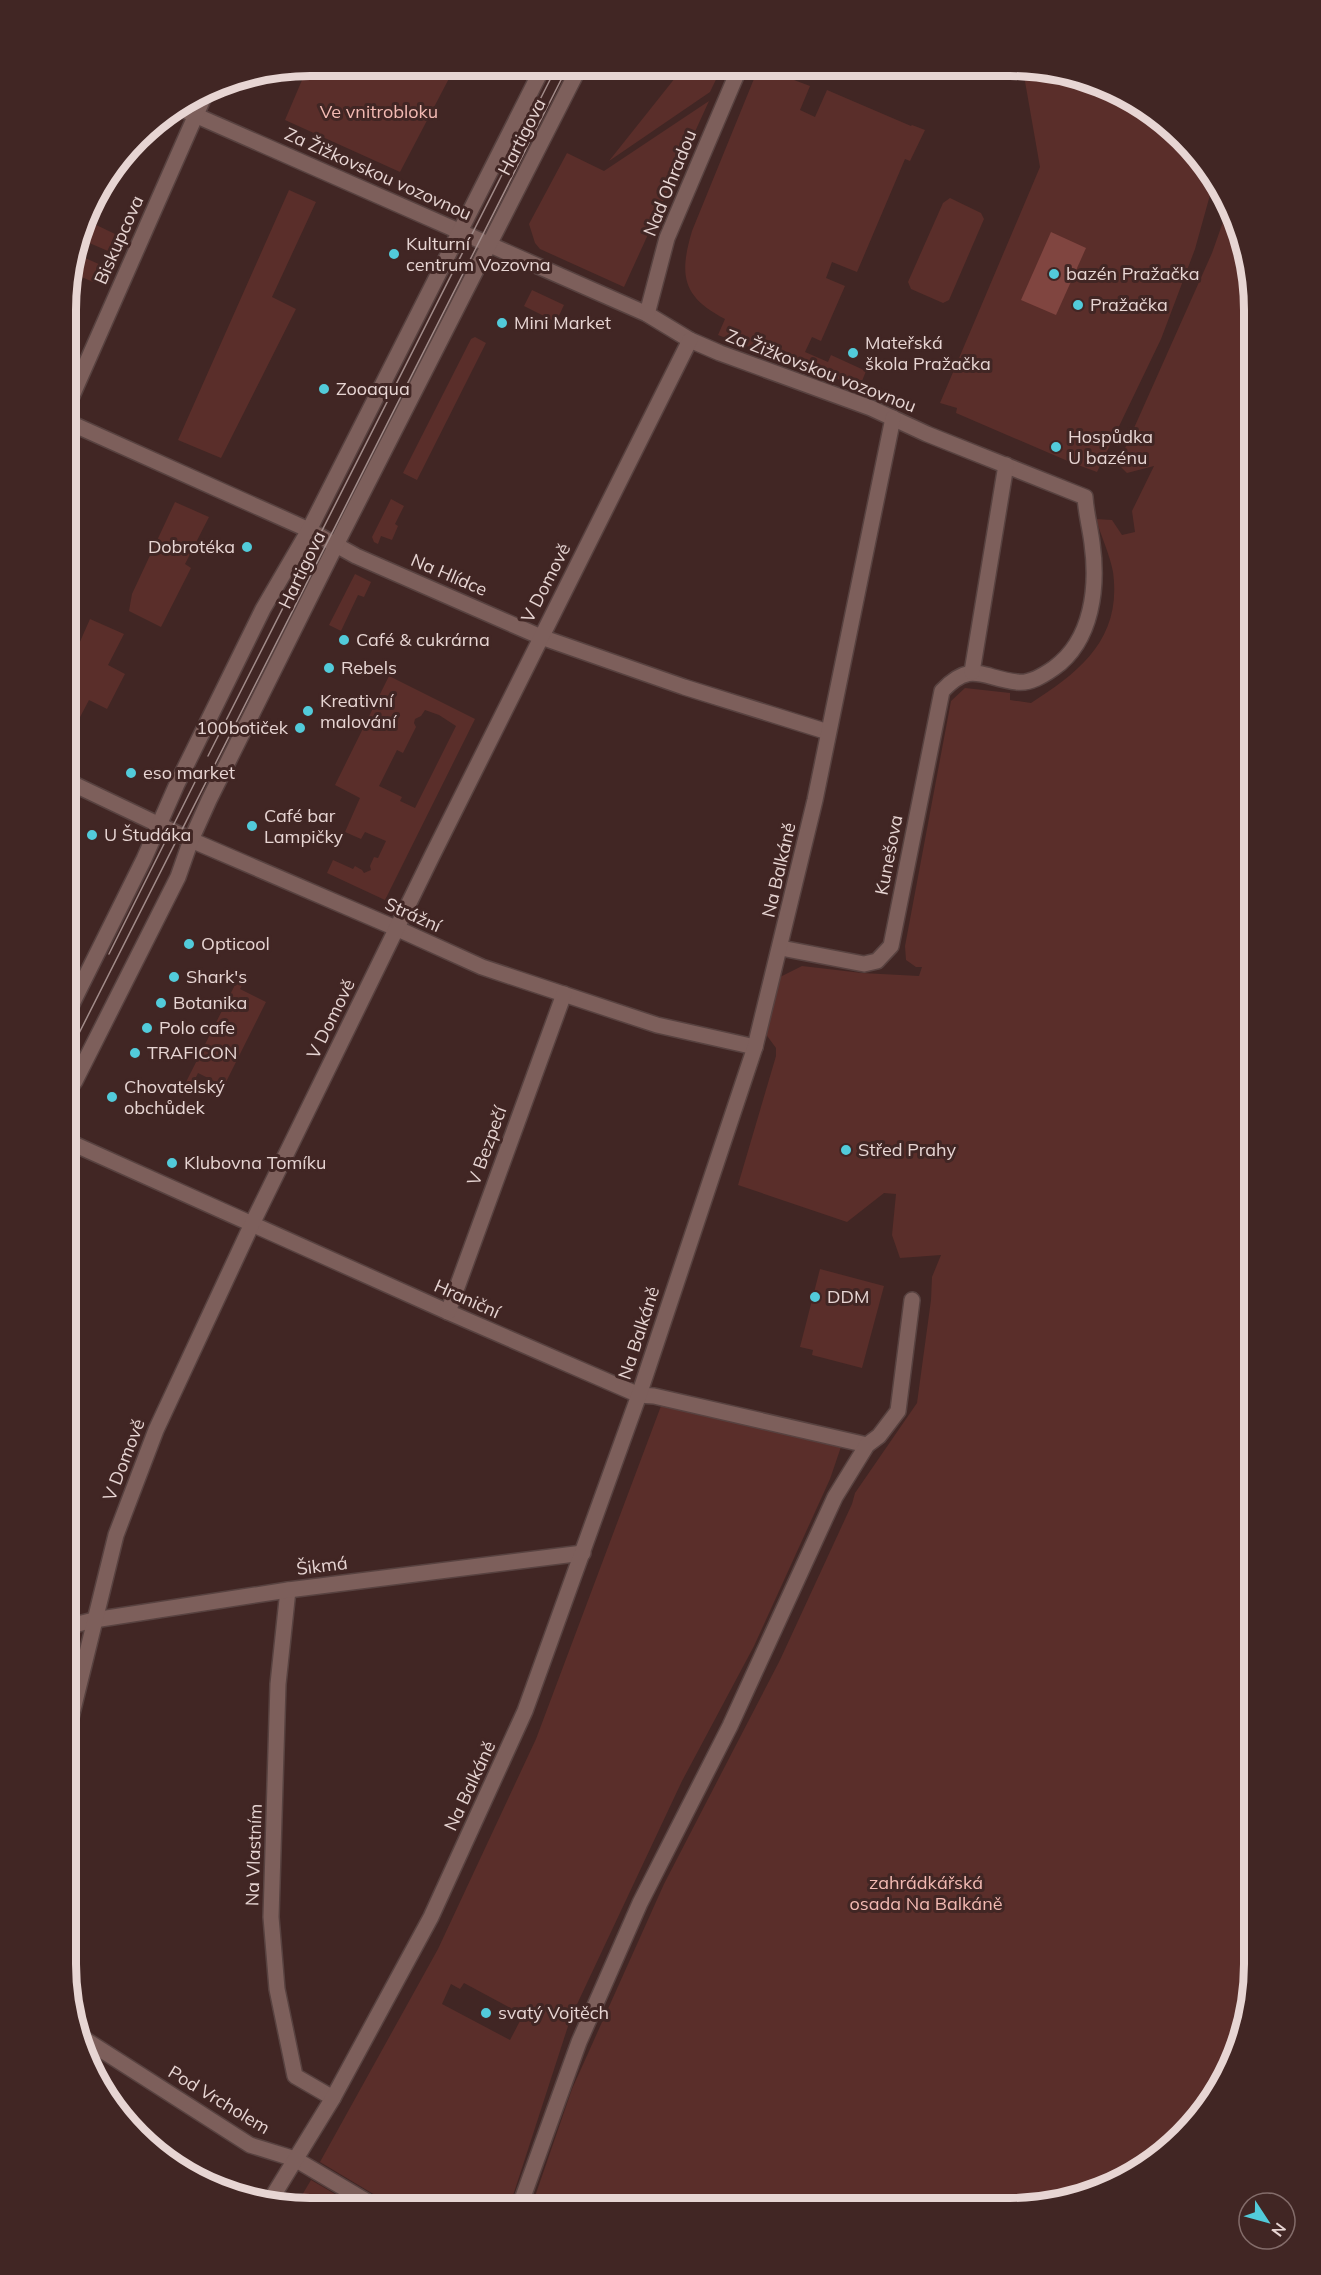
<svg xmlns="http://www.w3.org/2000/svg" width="1321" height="2275" viewBox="0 0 1321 2275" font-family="Mulish,sans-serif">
<rect width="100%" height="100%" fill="#412624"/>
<g fill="#5a2e2a" fill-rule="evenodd">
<path d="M308,66h2l145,1 -55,105 -115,-52z"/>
<path d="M683,68l38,1 -11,23 -101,69z"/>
<path d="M758,69h41l-5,11 16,6 -10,24 15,7 12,-27 84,36 1,-1 13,5 -15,31 -5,-2 -48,113 -25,-10 -6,16 19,8 -24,55 -9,-4 -7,15 23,10 3,-7 35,16 -6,15 -57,-18 -85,-33 7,-16c-43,-22 -46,-44 -33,-88z"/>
<path d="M1023,70l35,1 61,20 53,35 43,51 -20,72 -34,90 -64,133 -27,-10 -114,-49 1,-5 -17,-5 100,-236z"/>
<path d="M709,101l-85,186 -84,-38 -5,-6 -6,-19 38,-71 37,18z"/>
<path d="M289,190l27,12 -44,95 24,12 -75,149 -43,-18z"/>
<path d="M950,198l31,15 3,6 -35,81 -6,3 -32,-14 -3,-7 35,-79z"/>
<path d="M1229,205l13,26 13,79 -1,1671 -17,77 -33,56 -45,45 -69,37 -79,13 -285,-1 -6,-2 -2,2h-187l41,-119 92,-205 116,-224 72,-156 3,-11 62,-90 14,-103 1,-23 9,-22 -41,3 -8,-23 4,-41 -12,-1 -37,29 -109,-37 38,-129v-8l-11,-15 13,-55 24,-12 60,7 57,3 3,-9h-6l-10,-7 -1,-14 46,-245 14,-13 45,5v7l21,3c50,-32 91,-65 82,-131 -3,-17 -12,-36 -17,-53l16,1 10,15 13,-3 -3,-21 22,-45 -27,7 -9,-9 94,-211z"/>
<path d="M86,220l29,14 -7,17 -28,-12z"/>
<path d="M76,254l25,11 -8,17 -23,-10z"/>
<path d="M532,290l32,15 -8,17 -32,-16z"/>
<path d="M475,337l11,6 -69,137 -14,-7 68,-134z"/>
<path d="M391,499l13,7 -9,18 3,2 -6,14 -11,-4 -3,8 -4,-2 -2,-5z"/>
<path d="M175,502l34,15 -24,47 6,4 -30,59 -32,-16 3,-17z"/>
<path d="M355,574l16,8 -7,15 -6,-2 -17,36 -12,-6z"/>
<path d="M90,619l34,15 -16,31 17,9 -18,35 -18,-9 -22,42 1,-73z"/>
<path d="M389,676l86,43 -90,181 -58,-27 6,-13 20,9 2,-3 7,4 2,3 7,-3 -1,-4 4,-9 4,1 8,-17 -21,-9 -4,7 -16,-7 15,-34 -25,-13zM425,710l14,5 17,11 -41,82 -15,-7 2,-4 -23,-11 18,-36 6,3 13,-26 -2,-4 1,-4 6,-3z"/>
<path d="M241,973l6,3 -7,13 26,13 -42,84 -26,-13 -6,12 -6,-3z"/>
<path d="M820,1269l64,17 -22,82 -50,-13 1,-5 -13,-3z"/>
<path d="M661,1406l181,38 -12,35 -76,167 -72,135 -111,236 -62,191 -114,-1 -75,-45 118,-213 98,-210zM464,1983l50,27 -3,6 9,5 -10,19 -68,-36 9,-20 9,5z"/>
<path d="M311,2180l46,27h-62z"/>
</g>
<path fill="#804540" d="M1051,232l35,16 -30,67 -35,-15z"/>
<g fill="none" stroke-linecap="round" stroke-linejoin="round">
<g stroke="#584240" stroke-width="18">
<g id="minor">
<path d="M179,108l468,206 43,26 30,13 151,55 56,26 158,63c1,16 5,30 7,46 6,43 1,97 -38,125 -10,7 -24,16 -37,14 -35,-4 -46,-22 -75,9l-51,255 -14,15 -13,3 -83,-16"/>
<path d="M647,314l20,-76 72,-169"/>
<path d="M68,405l138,-313"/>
<path d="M68,422l241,108 47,26 185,81 143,50 144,45"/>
<path d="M972,672l34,-207"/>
<path d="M67,781l124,59 207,89 84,38 175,58 98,22"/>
<path d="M67,1141l381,171 191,83 15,1 213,49"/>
<path d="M448,1312l116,-318"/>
<path d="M288,1590l-10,94 -7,233 6,72 18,87 38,22"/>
<path d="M66,1627l28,-7 194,-30 295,-37"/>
<path d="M66,1738l50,-203 40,-105 96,-206 180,-368 258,-516"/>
<path d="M78,2035l172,110 45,14 81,48"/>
<path d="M268,2204l65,-106 98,-181 94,-206 114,-316 116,-348 60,-247 78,-382"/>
<path d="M519,2208l60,-166 61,-139 90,-177 105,-229 32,-52 12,-9 19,-25 14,-111"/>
</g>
</g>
<g stroke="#584240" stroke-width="18">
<g id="secondary">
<path d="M67,1014l77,-155 33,-75 86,-175 46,-79 234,-463"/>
<path d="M67,1092l8,-11 103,-204 13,-37 18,-40 127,-255 243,-477"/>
</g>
</g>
<use href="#minor" stroke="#7d5f5b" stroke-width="15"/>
<use href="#secondary" stroke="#7d5f5b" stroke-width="15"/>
<g stroke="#a28c8a" stroke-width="1.5">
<path d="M208,756l348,-688"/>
<path d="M109,954l86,-172"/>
<path d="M67,1057l500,-989"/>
</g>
</g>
<g fill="#52cbda" stroke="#412624" stroke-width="2">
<circle cx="394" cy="254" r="6"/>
<circle cx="1054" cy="274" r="6"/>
<circle cx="1078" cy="305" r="6"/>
<circle cx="502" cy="323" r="6"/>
<circle cx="853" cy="353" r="6"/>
<circle cx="324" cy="389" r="6"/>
<circle cx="1056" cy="447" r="6"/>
<circle cx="247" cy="547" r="6"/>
<circle cx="344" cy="640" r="6"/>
<circle cx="329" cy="668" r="6"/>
<circle cx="308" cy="711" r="6"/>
<circle cx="300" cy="728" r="6"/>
<circle cx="131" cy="773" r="6"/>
<circle cx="252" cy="826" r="6"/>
<circle cx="92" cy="835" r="6"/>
<circle cx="189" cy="944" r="6"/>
<circle cx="174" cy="977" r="6"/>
<circle cx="161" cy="1003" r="6"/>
<circle cx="147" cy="1028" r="6"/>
<circle cx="135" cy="1053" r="6"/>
<circle cx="112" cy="1097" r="6"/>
<circle cx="846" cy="1150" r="6"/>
<circle cx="172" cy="1163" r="6"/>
<circle cx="815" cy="1297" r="6"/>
<circle cx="486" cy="2013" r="6"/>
</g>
<g text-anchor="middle" stroke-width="6" stroke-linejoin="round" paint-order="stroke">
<g font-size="18" fill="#f3bab3" stroke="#412624">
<text x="379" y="118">Ve vnitrobloku</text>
<text x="926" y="1889">zahrádkářská<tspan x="926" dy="21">osada Na Balkáně</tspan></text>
</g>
<g font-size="18" fill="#e7d5d3" stroke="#412624">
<text transform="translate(522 137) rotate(-63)" y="6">Hartigova</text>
<text transform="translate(378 174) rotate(24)" y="6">Za Žižkovskou vozovnou</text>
<text transform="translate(670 183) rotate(-68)" y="6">Nad Ohradou</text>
<text transform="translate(119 240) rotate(-66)" y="6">Biskupcova</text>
<text transform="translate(821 371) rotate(21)" y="6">Za Žižkovskou vozovnou</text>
<text transform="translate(302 570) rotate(-64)" y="6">Hartigova</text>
<text transform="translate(449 575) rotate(23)" y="6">Na Hlídce</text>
<text transform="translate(546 583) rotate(-63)" y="6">V Domově</text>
<text transform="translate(889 855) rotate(-79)" y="6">Kunešova</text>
<text transform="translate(779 870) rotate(-77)" y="6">Na Balkáně</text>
<text transform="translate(413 915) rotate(24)" y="6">Strážní</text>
<text transform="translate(331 1019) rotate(-64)" y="6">V Domově</text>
<text transform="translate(487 1146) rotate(-70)" y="6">V Bezpečí</text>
<text transform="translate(467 1299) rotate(24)" y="6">Hraniční</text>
<text transform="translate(639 1333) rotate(-72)" y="6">Na Balkáně</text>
<text transform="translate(124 1460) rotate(-69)" y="6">V Domově</text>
<text transform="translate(322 1566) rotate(-7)" y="6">Šikmá</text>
<text transform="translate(470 1786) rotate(-65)" y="6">Na Balkáně</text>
<text transform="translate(254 1855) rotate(-88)" y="6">Na Vlastním</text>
<text transform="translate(219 2100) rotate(31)" y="6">Pod Vrcholem</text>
</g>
<g font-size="18" fill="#e7d5d3" stroke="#412624" text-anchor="start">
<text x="406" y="250">Kulturní<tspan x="406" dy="21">centrum Vozovna</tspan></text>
<text x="1066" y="280">bazén Pražačka</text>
<text x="1090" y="311">Pražačka</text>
<text x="514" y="329">Mini Market</text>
<text x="865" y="349">Mateřská<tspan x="865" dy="21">škola Pražačka</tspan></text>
<text x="336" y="395">Zooaqua</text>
<text x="1068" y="443">Hospůdka<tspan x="1068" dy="21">U bazénu</tspan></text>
<text x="235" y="553" text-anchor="end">Dobrotéka</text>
<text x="356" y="646">Café &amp; cukrárna</text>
<text x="341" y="674">Rebels</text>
<text x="320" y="707">Kreativní<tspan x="320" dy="21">malování</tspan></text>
<text x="288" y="734" text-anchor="end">100botiček</text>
<text x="143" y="779">eso market</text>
<text x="264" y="822">Café bar<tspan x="264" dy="21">Lampičky</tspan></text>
<text x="104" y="841">U Študáka</text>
<text x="201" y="950">Opticool</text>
<text x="186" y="983">Shark's</text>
<text x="173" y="1009">Botanika</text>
<text x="159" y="1034">Polo cafe</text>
<text x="147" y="1059">TRAFICON</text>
<text x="124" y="1093">Chovatelský<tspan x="124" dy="21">obchůdek</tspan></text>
<text x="858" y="1156">Střed Prahy</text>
<text x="184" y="1169">Klubovna Tomíku</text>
<text x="827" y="1303">DDM</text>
<text x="498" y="2019">svatý Vojtěch</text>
</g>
</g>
<path d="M0 0H1321V2275H0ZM310 76H1010A234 234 0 0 1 1244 310V1964A234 234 0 0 1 1010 2198H310A234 234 0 0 1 76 1964V310A234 234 0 0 1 310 76Z" fill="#412624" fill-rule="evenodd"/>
<path fill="none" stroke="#e7d5d3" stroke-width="8" d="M310 76H1010A234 234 0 0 1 1244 310V1964A234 234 0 0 1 1010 2198H310A234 234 0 0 1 76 1964V310A234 234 0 0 1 310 76Z"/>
<g transform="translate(1267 2221) rotate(126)"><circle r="28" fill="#412624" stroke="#836c6a" stroke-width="1.5"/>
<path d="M0-4.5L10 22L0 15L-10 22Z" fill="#52cbda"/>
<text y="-9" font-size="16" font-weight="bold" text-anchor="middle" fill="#e7d5d3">N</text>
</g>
</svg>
